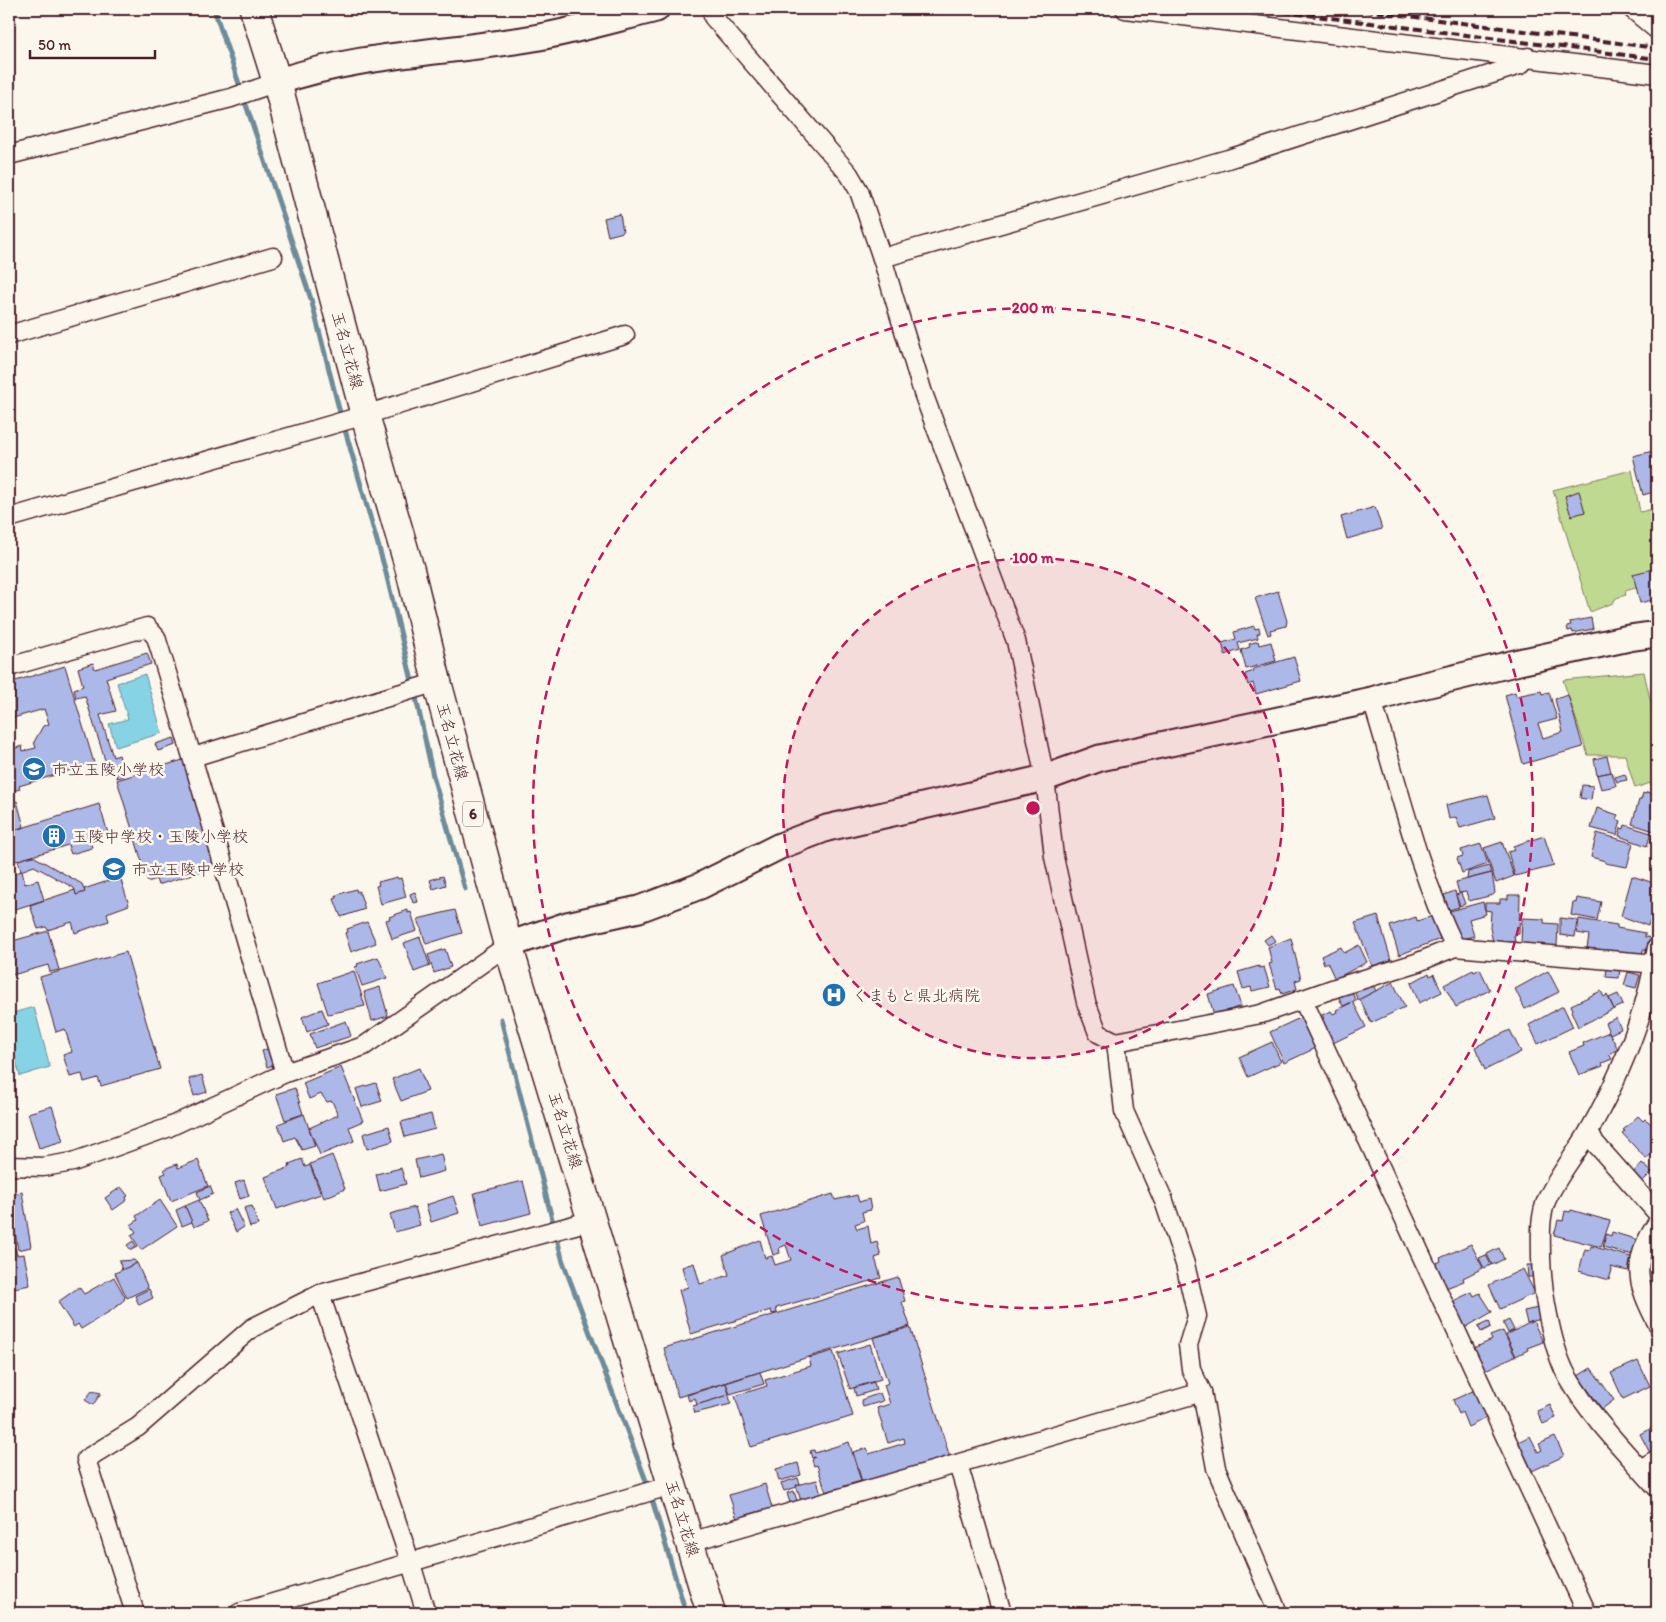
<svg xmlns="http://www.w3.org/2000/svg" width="1666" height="1622" viewBox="0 0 1666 1622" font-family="Itim,'Klee One',sans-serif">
<rect width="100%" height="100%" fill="#fbf7ec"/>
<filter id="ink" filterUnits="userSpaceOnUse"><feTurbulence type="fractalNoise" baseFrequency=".02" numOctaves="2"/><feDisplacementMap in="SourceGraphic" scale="10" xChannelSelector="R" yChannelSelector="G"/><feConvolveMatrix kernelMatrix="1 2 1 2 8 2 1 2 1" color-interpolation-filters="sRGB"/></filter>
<g filter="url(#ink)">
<g fill="#bfd991" stroke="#847c5e">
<path d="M1632,470l8,42 17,-4v74l-32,9 1,4 -10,3 -3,5 -23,9 -37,-122z"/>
<path d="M1644,672l13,58v51l-22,7 -10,-33h-37l-25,-75z"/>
</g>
<g fill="#85d3e4" stroke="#6d8b9a">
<path d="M145,674l17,59 -46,14 -7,-23 19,-5 -11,-36z"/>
<path d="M34,1007l16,60 -30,9 -11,-40v-22z"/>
</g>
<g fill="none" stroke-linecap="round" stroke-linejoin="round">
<g stroke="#6d8b9a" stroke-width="5">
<path d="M214,9l97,290 28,110 46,160 28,116"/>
<path d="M415,693l18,83 32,113"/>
<path d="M501,1019l62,243 85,224 38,127"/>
</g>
</g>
<g fill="#acb8e8" stroke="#4a1f2b">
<path d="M620,214l3,18 -15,4 -4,-18z"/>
<path d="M1657,450v41l-14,4 -10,-39z"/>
<path d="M1579,491l6,21 -14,4 -6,-20z"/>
<path d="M1375,507l7,22 -35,10 -6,-22z"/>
<path d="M1657,568v31l-17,4 -7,-29z"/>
<path d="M1278,591l9,30 -1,5 -16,4 1,4 -3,1 -13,-37z"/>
<path d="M1591,618l2,11 -20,4 -1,-3 -4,1 -1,-5 4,-1 -1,-3z"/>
<path d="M1254,626l1,3 4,-1 1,5 -3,1 1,4 -20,5 2,7 -15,5 -3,-12 14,-4 -2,-7z"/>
<path d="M1258,641l1,4 12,-3 5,19 -30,8 -5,-19 9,-3 -1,-3z"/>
<path d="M147,653l4,11 -45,14 10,33 -16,4 13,42 6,-2 6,21 -8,2 -3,-10 -6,2 -23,-74 -9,2 -2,-9 9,-3 -5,-18 15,-5 2,6z"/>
<path d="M1294,657l7,24 -45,13 -3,-11 -5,2 -3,-11 9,-3 -1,-2z"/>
<path d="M65,666l29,97 -75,23 1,3 -11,3v-42l13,-4 1,5 13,-3 -2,-6 9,-16 6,-2 -5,-15 -31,9 1,5 -5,1v-41z"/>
<path d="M1541,691l1,3 7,-2 8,27 -19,5 5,14 20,-6 -8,-33 13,-4 15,52 -60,17 -18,-69 10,-3 1,4z"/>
<path d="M174,738l2,7 -18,6 -3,-7z"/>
<path d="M1607,756l4,16 -14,3 -3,-16z"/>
<path d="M186,759l32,107 -60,19 -2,-6 -8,3 -31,-102z"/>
<path d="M1612,772l4,14 -15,3 -4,-14z"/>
<path d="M1625,774l2,6 -10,2 -2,-5z"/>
<path d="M1582,785l11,1 -2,14 -11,-2z"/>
<path d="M1647,792l10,3v37l-25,-8 7,-24h2l2,-7 3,1z"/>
<path d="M1488,795l7,23 -35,10 -4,-11 -7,2 -3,-14z"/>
<path d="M9,799l1,4 7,-2 7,26 -8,2 -3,-11 -4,2z"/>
<path d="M99,804l9,29 -18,6 2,9 -21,6 -3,-9 -59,18v-31z"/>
<path d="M1597,808l21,7 -2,4 5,2 -4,14 -26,-7z"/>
<path d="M1625,825l26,8 -4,13 -28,-10 2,-8 3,1z"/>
<path d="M1597,833l36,10 -6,24 -22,-4v-2l-14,-4z"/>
<path d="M1653,835l4,1v10l-7,-3z"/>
<path d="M1544,836l10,30 -39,10 -7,-24 7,-2 -2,-4z"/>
<path d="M1502,842l12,34 -18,7 -12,-35z"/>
<path d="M1481,844l7,20 -26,9 -5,-15 6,-2 -2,-6z"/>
<path d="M33,856l49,28 3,8 -9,3 -2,-7 -40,-22 -13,5 -3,-11z"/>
<path d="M1489,866l2,7 -24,6 1,-7z"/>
<path d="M22,871l3,13 13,-4 6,20 -35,11v-36z"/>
<path d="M1492,873l3,20 -2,2 -24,6 -3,-9 -7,1 -3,-11z"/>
<path d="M443,876l3,9 -13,4 -3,-9z"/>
<path d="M1632,876l25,8v27l-3,8 -3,-1 -3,8 -27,-10z"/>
<path d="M120,877l9,28 -22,8 2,8 -34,12 -3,-11 -24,8 -2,-3 -8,2 -8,-24 45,-15 1,5 9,-3 -1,-3z"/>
<path d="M397,877l1,2 3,-1 5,19 -25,7 -5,-18 3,-1 -1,-3z"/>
<path d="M356,889l1,3 2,-1 6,18 -24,8 -7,-18 3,-1 -1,-3z"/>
<path d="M1455,891l4,16 -10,3 -5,-15z"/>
<path d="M415,892l3,10 -5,1 -3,-9z"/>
<path d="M1461,893l4,11 -5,2 -4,-11z"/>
<path d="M1508,895h12l-1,39 -5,1 1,7h-22l-3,-14 1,-17 -6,-1v-7h15v-4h8z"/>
<path d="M1577,898l24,4 -4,18 -26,-5 2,-13 3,1z"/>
<path d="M1483,902l3,12 -17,5 5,17 -16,4 -8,-29z"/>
<path d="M408,910v3l3,-1 6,19 -25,8 -6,-19 4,-1 -1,-2z"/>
<path d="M455,910l7,23 -36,11 -8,-25z"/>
<path d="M1378,916l13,44 -19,6 -17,-43z"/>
<path d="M1433,916l7,23 -41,16 -9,-29 26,-9 1,4z"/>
<path d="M1522,918l22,1v4l14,1 -1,23 -36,-3z"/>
<path d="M1560,918l17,2 -2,17 -15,-2z"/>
<path d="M1579,919l38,6v3l28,5v4l9,1 -2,13 -9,-1 -1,4 -55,-6 2,-13 -12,-2z"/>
<path d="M367,922l9,21 -25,9 -6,-19 3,-1 -1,-3z"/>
<path d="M48,931l11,39 -9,2 -2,-7 -39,11v-34z"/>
<path d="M1271,935l4,6 -7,4 -4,-5z"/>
<path d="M420,937l10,29 -16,6 -10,-29z"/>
<path d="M1291,938l10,41 -6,2 2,8 -15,5 -2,-6 -3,1 -8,-25 3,-1 -4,-16z"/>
<path d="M1359,945l8,17 -32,17 -8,-17 -3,2 -3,-8 20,-9 3,6z"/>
<path d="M445,949l6,18 -17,6 -6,-18z"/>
<path d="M126,952l34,117 -59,17 -3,-8 -14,4 -2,-8 -12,3 -7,-22 9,-3 -7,-23 -9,3 -16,-55z"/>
<path d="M378,957l9,21 -25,8 -7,-19 3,-1 -1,-2z"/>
<path d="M1259,966v2l5,-1 6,20 -18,4 -1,-4 -8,2 -5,-17z"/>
<path d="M1607,966l13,1 -1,11 -13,-1z"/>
<path d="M1480,969l10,21 -34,17 -12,-22 29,-15 1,2z"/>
<path d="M354,971l11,35 -37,8 -10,-31z"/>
<path d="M1548,971l11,21 -34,17 -10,-20z"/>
<path d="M1628,972l12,3 -4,13 -12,-3z"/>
<path d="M1429,973l1,3 4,-2 8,18 -23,11 -8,-20z"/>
<path d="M1371,981l5,10 -18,9 -5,-11z"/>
<path d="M1393,982l12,25 -34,16 -11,-24z"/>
<path d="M1234,986l7,20 -17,6 1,2 -11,1 -6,-21z"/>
<path d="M380,987l8,29 -16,5 -8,-29z"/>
<path d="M1350,989l6,11 -13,6 -6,-12z"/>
<path d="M1601,991l3,6 3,-2 7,14 -36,18 -7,-16 2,-1 -2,-5z"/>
<path d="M1618,994l5,11 -9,4 -5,-11z"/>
<path d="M1353,1002l13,25 -33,16 -11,-24 2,-1 -2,-3 9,-4 2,3 4,-2 -1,-2z"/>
<path d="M1563,1006l10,21 -35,17 -9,-19z"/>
<path d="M322,1009l6,15 -21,8 -5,-15z"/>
<path d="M1304,1016l14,31 -34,16 -14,-31z"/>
<path d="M1616,1018l5,11 -11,5 -5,-11z"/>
<path d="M346,1021l5,15 -36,12 -5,-14z"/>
<path d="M1510,1030l11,22 -36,18 -10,-23z"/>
<path d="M1609,1032l9,17 -9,5 3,5 -10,4 1,3 -24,9 -10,-23 15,-6 -1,-3z"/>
<path d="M1272,1042l9,20 -33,15 -9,-20z"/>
<path d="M274,1046l6,17 -13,4 -5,-16z"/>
<path d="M341,1067l22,54 -14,6 5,14 -34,14 -11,-27 29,-13 -6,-14 -5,1 -6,-8 -12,5 -6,-16z"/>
<path d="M419,1068l9,23 -27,10 -9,-22z"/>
<path d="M202,1075l5,17 -13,4 -5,-17z"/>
<path d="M376,1083l6,18 -20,6 -6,-18z"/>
<path d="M295,1088l8,26 -18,6 -9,-26z"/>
<path d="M52,1106l11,35 -24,7 -11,-35z"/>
<path d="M304,1114l11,32 -13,4 -7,-13 -11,4 -6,-17z"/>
<path d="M431,1114l4,15 -30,8 -4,-15z"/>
<path d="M1638,1116l5,5 2,-2 4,3 8,8v7l-3,3 3,9 -11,10 -24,-26 3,-2 -2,-1z"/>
<path d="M389,1126l4,15 -26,8 -4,-15z"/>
<path d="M441,1154l4,17 -26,7 -4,-18z"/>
<path d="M332,1155l13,34 -21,9 -14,-34z"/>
<path d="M302,1159l3,8 5,-2 11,29 -44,15 -12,-32 25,-10 -1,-3z"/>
<path d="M198,1160l10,26 -37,15 -10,-26 5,-2 -2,-4 13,-5 1,4z"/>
<path d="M1642,1163l10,9 -10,10 -9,-9z"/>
<path d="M401,1168l5,16 -26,7 -4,-17z"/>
<path d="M244,1180l5,16 -9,3 -5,-16z"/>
<path d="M523,1181l8,32 -49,13 -8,-33z"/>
<path d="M210,1186l3,8 -13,6 -3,-8z"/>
<path d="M121,1187l7,9 -2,1 1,3 -14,10 -8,-12z"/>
<path d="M22,1192l9,55 -13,3 -4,-24h-5v-31z"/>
<path d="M833,1194l2,6 22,-5 2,7 10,-3 2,11 -9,2 2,9 -9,3 2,5 11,-3 3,18 6,-2 4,14 -6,2 6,20 -105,30 1,5 -5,1 -1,-4 -80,24 -12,-44 9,-3 -6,-20 12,-4 6,21 29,-9 -6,-20 37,-15 5,18 7,-2 3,9 16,-5 -5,-15 -7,3 1,5 -7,2 -12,-39z"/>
<path d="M453,1196l6,17 -28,9 -5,-17z"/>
<path d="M160,1200l17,26 -36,24 -10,-15 5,-3 -5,-7 7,-5 -2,-4z"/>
<path d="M199,1200l9,21 -14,6 -9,-21z"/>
<path d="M185,1206l7,16 -10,4 -6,-16z"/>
<path d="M252,1206l6,19 -8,2 -6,-19z"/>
<path d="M415,1207l5,18 -25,7 -5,-18z"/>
<path d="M235,1209l9,18 -8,5 -9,-19z"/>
<path d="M1571,1210l39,11 -9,26 -47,-12 4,-15 5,1 2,-10 5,1z"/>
<path d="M1612,1232l26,8 -5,15 -30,-8 3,-13 5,2z"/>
<path d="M133,1241l4,6 -6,3 -4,-5z"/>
<path d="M1471,1244l12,24 -20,10 1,3 -18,7 -12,-24 7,-3 -1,-3z"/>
<path d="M1591,1246l40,11 -3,14 -18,-4 2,3 -3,10 -30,-9 6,-22 5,1z"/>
<path d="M15,1248l2,7 7,-1 6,31 -21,4v-40z"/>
<path d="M1499,1248l5,11 -12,6 -5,-11z"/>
<path d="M1486,1255l5,10 -7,3 -5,-10z"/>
<path d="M1657,1256v19l-2,-8 -4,1 -3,-9z"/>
<path d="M134,1260l3,3 -15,7 -3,-9z"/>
<path d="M137,1263l11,25 -21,10 -12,-25z"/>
<path d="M1527,1265h5l2,12h-6z"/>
<path d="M1523,1269l12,24 -35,16 -11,-24z"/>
<path d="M114,1277l11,20 -1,3 -12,10 -31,19 -3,-5 -4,3 -16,-25 21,-15 5,7z"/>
<path d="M898,1277l7,24 -3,1 8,24 -232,71 -14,-49z"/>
<path d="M1657,1281v9l-7,2 -2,-8z"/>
<path d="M149,1289l4,9 -14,7 -4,-9z"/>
<path d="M1472,1292l2,4 6,-3 12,19 -31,18 -10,-28z"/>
<path d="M1538,1308l3,11 -14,4 -3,-12z"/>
<path d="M1509,1320l5,10 -6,3 -5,-10z"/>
<path d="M1489,1321l2,6 -10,5 -3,-6z"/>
<path d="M1533,1321l10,21 -16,6 1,2 -12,6 -10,-21z"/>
<path d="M910,1327l41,134 -87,27 -11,-36 14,-4 2,6 36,-11 -1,-5 -16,5 -11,-35 13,-4 -6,-19 4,-2 -15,-45z"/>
<path d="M1503,1331l12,25 -34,16 -7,-24 18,-8 -2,-4z"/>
<path d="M870,1344l11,35 -31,10 -12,-35z"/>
<path d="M833,1351l20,65 -102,31 -16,-51 32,-10 -2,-6 46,-14 -2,-8z"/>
<path d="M1638,1361l12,25 -27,13 -12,-26z"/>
<path d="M1591,1368l23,32 -12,9 -24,-33z"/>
<path d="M760,1372l4,12 -34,10 -4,-11z"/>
<path d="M874,1382l2,8 -20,6 -2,-8z"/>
<path d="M726,1383l3,12 -32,10 -2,-7 -6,3 -2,-6z"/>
<path d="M1477,1389l13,27 -22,11 -6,-15 -3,2 -6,-14z"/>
<path d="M92,1391l9,2 -8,12 -8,-5z"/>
<path d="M880,1393l3,8 -20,6 -2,-7z"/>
<path d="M729,1395l2,9 -36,9 -2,-7z"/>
<path d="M1550,1405l6,13 -13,6 -6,-13z"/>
<path d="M1657,1421v31l-2,-2 -5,3 -10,-19 15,-8 -2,-3z"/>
<path d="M1530,1436l8,16 4,-2 -3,-6 16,-7 9,19 -32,15 -14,-29z"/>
<path d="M849,1442l12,39 -17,5 2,7 -6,2 -2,-7 -12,4 -9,-27 -3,1 -2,-6 3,-3 -3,1 -2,-7 4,-1 1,3z"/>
<path d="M798,1463l3,12 -22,6 -3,-12z"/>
<path d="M798,1478l2,6 -4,1 1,2 -13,4 -3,-8z"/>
<path d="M817,1480l4,15 -20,6 -5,-16z"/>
<path d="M765,1484l8,27 -35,11 -9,-27z"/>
<path d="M794,1491l3,10 -7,2 -3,-10z"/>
</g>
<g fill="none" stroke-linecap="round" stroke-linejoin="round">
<g stroke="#4a1f2b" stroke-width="21">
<g id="street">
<path d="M713,9v8l136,157 10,17 23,67 41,135 93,248 29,137 9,79 32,145 12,31 18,9 145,-28 77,-27 78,-24 39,-16 202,17"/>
<path d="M1125,9l532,65"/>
<path d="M1632,9l25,21"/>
<path d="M9,155l222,-57 46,-16"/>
<path d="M882,258l346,-99 292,-94 8,-8"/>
<path d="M9,335l264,-78"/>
<path d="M9,518l356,-103 260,-80"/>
<path d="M9,667l138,-40 9,10c45,145 84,291 129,436"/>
<path d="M1372,700c26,83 45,169 83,247"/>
<path d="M193,757l244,-75"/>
<path d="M1657,947c-10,65 -36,127 -68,184 -13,23 -31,44 -42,68 -8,18 -6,39 -6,59 1,33 11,93 28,121 23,40 58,74 88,109"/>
<path d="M1303,1000l284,613"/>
<path d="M1116,1042l8,69 40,90 21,63 12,52 -9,29 3,24 11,23 14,76 62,145"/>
<path d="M1589,1131l6,12 62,70"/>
<path d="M9,1166l34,1 30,-5 94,-34 118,-55 79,-27 144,-101"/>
<path d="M1657,1223c-26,39 -21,60 0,100"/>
<path d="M320,1294l91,270 15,49"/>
<path d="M958,1464l44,149"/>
<path d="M1641,1469l16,-10"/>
<path d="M690,1542l512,-150"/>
<path d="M135,1613l-49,-154 52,-32 114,-99 68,-34 273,-74"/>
<path d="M239,1613l433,-128"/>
</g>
</g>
<g stroke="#4a1f2b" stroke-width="29">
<g id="secondary">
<path d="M277,82c83,-29 171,-29 257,-44 41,-7 82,-19 122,-29"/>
<path d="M508,945l59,-20 72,-16 61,-23 80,-40 47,-18 218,-50 55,-20 272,-58 29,-9 118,-29 110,-24 28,-4"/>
</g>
</g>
<g stroke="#4a1f2b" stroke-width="31">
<path id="primary" d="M254,9l23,73 88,333 45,155 27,112 71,263 203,668"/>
</g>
<use href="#street" stroke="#fbf7ec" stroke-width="18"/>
<use href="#secondary" stroke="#fbf7ec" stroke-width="25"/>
<use href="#primary" stroke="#fbf7ec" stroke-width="28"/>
<g stroke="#4a1f2b" stroke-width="4" stroke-dasharray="8 4" stroke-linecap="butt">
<path d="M1260,9l397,50"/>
<path d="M1353,9l304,39"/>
</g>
</g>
</g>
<circle cx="1033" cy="808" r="250" fill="#c2185b" fill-opacity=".12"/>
<g fill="none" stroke="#c2185b" stroke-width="2.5" stroke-dasharray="9 6">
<circle cx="1033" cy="808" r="250"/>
<circle cx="1033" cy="808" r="500"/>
</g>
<defs>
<g id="school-disc" transform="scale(1.25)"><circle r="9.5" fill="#1f6fb2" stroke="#fbf7ec"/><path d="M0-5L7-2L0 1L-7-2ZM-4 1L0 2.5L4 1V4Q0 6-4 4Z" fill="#fff"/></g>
<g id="building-disc" transform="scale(1.25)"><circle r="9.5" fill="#1f6fb2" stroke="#fbf7ec"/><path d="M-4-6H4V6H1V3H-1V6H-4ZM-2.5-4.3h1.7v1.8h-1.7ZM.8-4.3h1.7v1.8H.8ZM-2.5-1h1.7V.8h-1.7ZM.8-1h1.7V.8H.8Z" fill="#fff"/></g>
<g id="hospital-disc" transform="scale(1.25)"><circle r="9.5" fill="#1f6fb2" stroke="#fbf7ec"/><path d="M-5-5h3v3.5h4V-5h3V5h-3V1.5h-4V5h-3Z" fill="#fff"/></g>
</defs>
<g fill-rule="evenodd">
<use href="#school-disc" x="34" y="769"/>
<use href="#building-disc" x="54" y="836"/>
<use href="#school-disc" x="114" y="869"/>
<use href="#hospital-disc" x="834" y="995"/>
</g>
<g text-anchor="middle" stroke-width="5" stroke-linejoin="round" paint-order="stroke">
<rect fill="#fbf7ec" stroke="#7f6065" stroke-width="1" x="463" y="801.5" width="20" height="25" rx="4"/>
<g font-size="15" font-weight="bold" fill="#4a1f2b">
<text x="473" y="819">6</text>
</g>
<g font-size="16" fill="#4a1f2b" stroke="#fbf7ec">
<text transform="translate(348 350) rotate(75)" y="6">玉名立花線</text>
<text transform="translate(453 741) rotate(75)" y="6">玉名立花線</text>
<text transform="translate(566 1130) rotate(73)" y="6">玉名立花線</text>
<text transform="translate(683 1518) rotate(73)" y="6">玉名立花線</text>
</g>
<g font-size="16" fill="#4a1f2b" stroke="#fbf7ec" text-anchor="start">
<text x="52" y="775">市立玉陵小学校</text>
<text x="72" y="842">玉陵中学校・玉陵小学校</text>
<text x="132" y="875">市立玉陵中学校</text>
<text x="852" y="1001">くまもと県北病院</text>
</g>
</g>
<circle cx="1033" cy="808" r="8" fill="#c2185b" stroke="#fbf7ec" stroke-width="2.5"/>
<g font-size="15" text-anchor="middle" font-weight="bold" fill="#c2185b" stroke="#fbf7ec" stroke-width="5" stroke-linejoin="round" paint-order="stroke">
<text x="1033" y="313">200 m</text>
<text x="1033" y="563">100 m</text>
</g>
<rect width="1666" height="1622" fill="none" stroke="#fbf7ec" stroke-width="30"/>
<rect x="15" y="15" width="1636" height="1592" fill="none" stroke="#4a1f2b" stroke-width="2" filter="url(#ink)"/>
<path d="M30 50v8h125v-8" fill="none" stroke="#4a1f2b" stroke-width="2.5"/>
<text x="38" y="50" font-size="15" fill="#4a1f2b" stroke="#fbf7ec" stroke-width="4" paint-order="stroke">50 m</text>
</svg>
